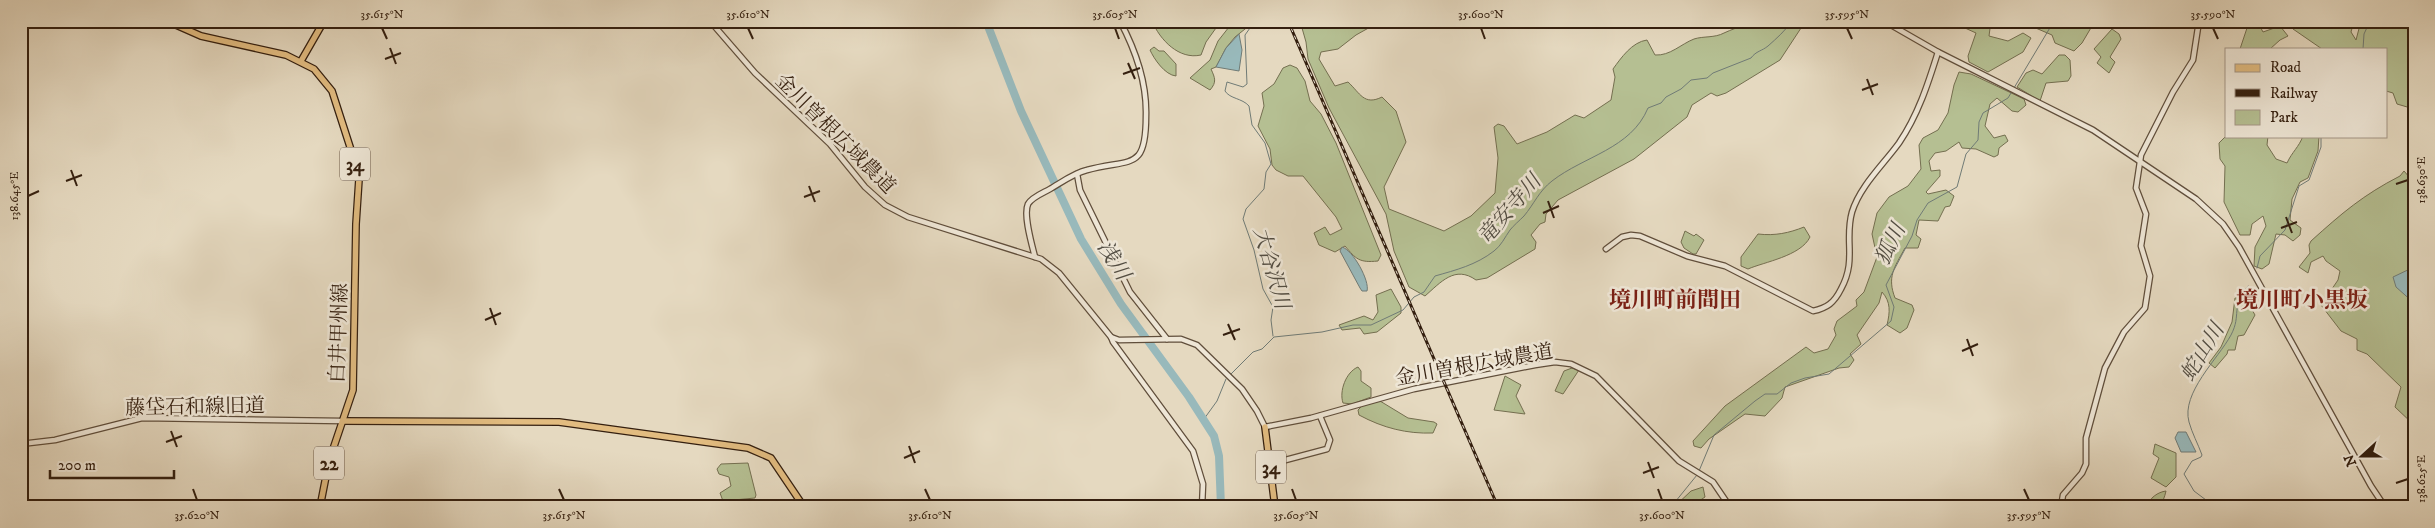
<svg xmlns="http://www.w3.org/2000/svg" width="2435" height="528" viewBox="0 0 2435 528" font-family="'IM FELL DW Pica','Noto Serif JP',serif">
<rect width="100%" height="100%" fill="#e5d9c0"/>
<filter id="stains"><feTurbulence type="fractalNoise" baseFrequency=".004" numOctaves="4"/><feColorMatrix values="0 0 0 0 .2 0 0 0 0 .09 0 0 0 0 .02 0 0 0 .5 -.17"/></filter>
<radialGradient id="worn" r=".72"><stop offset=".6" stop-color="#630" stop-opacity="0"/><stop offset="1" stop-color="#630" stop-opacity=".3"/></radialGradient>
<g fill="#b5bf92" stroke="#746f50">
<path d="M1152,21h62l2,7 -10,14 -5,13c-22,5 -41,-15 -49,-34z"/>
<path d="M1237,21h18l-20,16 -9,11 -10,19 -5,2c4,9 6,13 -1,21l-20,-12 20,-18 8,-19 11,-14z"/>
<path d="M1300,21h81l-25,14 -18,14 -17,3 -2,7 16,27 13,-4c12,11 16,24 34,15l14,14 10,31 -22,45 5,22 55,22 27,-15 24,-23 3,-35 -4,-31 4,-3 6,2 13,18 30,-12 28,-17 9,3 27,-18 4,-23 -2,-8c8,-11 19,-27 34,-29l8,15c15,1 26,-11 39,-16 9,-3 21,-1 30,-6 31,-14 46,-12 79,-12v4l-23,35 -54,33 -9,3 -6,-3 -19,12 -5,12 -53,42 -76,41 -12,14 -1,8 -5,2 -9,11 5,7 -1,7 -48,29 -11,2c-21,-15 -35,2 -51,16l-16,-9 -15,-36 -8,-37 -57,-106 -21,-49 -2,-17z"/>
<path d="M1964,21h27l-2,15 19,5 15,-8 8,5 -8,14 -35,20 -19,-10 -1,-6 8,-23 -11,-5z"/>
<path d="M2031,21h64l-13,22 -8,8 -19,-8 -3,-8 -21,-9z"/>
<path d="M2254,21h3l6,11 17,-6 8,10 -8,4 -10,9h-30l8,-24z"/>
<path d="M2292,21h62l-3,11 5,8 5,-19h53v88l-17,-5 -4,-11 -7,-2v-42h-64l-29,-20z"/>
<path d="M2112,29l7,5 2,5 -11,18 5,5 -6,11 -12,-10 4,-6 -7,-8z"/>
<path d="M1154,47l5,4h5l12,13v12c-11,-1 -22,-17 -26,-26z"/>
<path d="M2059,55h6l5,5 1,16 -3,5 -22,2 -6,18 -23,-14 9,-14 7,-3 9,4z"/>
<path d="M1290,65l7,3 8,13 5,20 11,13 15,29 45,112 -3,6c-19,2 -22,-2 -33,-15l-10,6 -16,-7 -5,-12 11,-6 5,8 12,-6 -6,-12 -33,-41h-15l-12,-6 -4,-5 -2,-16 -12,-23 6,-20 -2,-13 12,-9 9,-16z"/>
<path d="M1959,72l12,2 53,25 2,6 -8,7 -6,-1 -15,-13 -7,6 -5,22 9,12 11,-3 3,6 -9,7 -1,7 -4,2 -18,-8 -14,-1 -3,-6 -13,9 -11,2 -6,8 2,10 9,-1v6l-14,16 2,2 18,-4 8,6 -4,10 -5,1 -7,14 -19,-1 -3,15 5,4 -3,9h-13c-11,20 -18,29 -10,50l17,7 2,5 -7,18 -7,5 -13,-8c3,-13 4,-23 -5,-33l-3,11 -22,32 4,9 -11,10 4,6 -5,7 -10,1 -54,19 -3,11 -17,18 -20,-2 -36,25 -8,9 -7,-2 -1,-5 32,-35 81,-59 8,6 14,-4 8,-14 -2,-6 3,-8 20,-15 -1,-6 8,-8 13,-35 -5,-23 5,-21 12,-16 19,-11 13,-17 -2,-24 4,-7 15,-8 10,-17 6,-28z"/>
<path d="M2226,136h42l-1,9 9,14 11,4c5,-11 12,-16 16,-27h16l-1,15 -10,27 -8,4 -8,17 -2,21 11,8 -1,7 -7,6 -8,-6 -9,-1 -7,30 -7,5 -8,-3 1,-19 11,-21 -3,-10 -11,8 -2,11h-10l-16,-33 1,-36 -5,-7 -1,-16z"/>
<path d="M2404,171l6,7 4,-5v252l-19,-18 6,-20 -34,-33 -10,-4v-11l-16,-8 -20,-26 17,-25 2,-9 -14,-10 -3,-5 -12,6 -3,11 -9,-6 11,-14 -1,-8 2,-4c31,-28 52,-46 89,-65z"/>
<path d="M1804,227l6,10c-9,19 -46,25 -62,32l-7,-3v-9l17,-23c17,2 31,-1 46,-7z"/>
<path d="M1685,231l9,5 2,-2 8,6 -8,14h-3l-9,-6 -3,-6z"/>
<path d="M1391,289l10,18v6l-24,19 -13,2 -4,-6 -18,2 -3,-5 25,-9 9,4 5,-8 -2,-17z"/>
<path d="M2244,296l11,19 -11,20 -6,1 -3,14h-7l-1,4 -12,14 -6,-5 12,-16 11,-25 3,-24z"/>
<path d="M1358,367l3,4v10l10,7v9l-19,7 -9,-1c-4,-12 3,-31 15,-36z"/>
<path d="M1572,368l7,2 -16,24 -8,-3 9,-20z"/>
<path d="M1505,376l16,9 -5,11 9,18 -31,-4z"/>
<path d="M1380,401l28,17 26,4 3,2 -4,9c-26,1 -50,-5 -74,-18l-1,-5 5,-5z"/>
<path d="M2155,444l21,9v24l-10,10 -15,-9 8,-20 -6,-4z"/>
<path d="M748,463l8,32 -1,3 -32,3 -3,-8 11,-7 -2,-9 -10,-3 -2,-5 4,-5z"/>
<path d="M1703,487l2,10 -9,6v4h-22l17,-16z"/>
<path d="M2166,491c-3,13 -6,16 -19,16 2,-9 11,-15 19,-16z"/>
</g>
<g fill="#98b9bb" stroke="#707b76">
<path d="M1239,34l3,16 -3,21 -23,-4 10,-19z"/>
<path d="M1342,247c11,3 28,34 25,44h-5l-2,-3 -20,-37z"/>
<path d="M2414,267v36l-18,-16 -3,-10z"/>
<path d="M2178,432h8l10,20h-15l-6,-14z"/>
</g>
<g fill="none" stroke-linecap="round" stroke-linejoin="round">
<g stroke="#707b76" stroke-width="1">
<path d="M1255,21l-10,14 2,49 -4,3 -16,-5 -2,9c5,8 17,7 24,15l3,19 13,18 6,21 -5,8 -2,17 -18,20 -3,10 11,31 9,39 10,18 -2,13 2,16"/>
<path d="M2363,49l1,-15 6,-13"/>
<path d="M2257,268l3,-12 25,-26 14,-44 10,-6 12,-33v-11"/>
<path d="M1231,374l22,-22 9,-3 12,-12 48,-5 31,-7h18l32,-15 11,-13 10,-5 11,-16c21,-6 41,-11 59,-25 7,-5 11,-14 16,-21 4,-5 9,-9 14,-14 10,-12 15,-25 28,-35 32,-25 79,-32 96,-73l13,-5 5,-6 15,-8 10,-9 16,-2 6,-5 38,-15c5,-7 11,-7 17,-12 9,-8 17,-15 24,-25"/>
<path d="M1204,419l13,-18 9,-22"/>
<path d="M1699,471l15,-36 41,-34 10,-7h12l14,-11 14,-5 24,-4 62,-53 3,-14 -8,-22 26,-49 5,-16 11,-17 29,-16 9,-33 12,-14 1,-18 4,-9 25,-15 46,-77"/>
<path d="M1671,507l26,-32"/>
<path d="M2205,507l1,-7 -12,-9 -10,-17 8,-13 9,-4 1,-2c-4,-11 -10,-22 -13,-33 -8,-29 29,-63 42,-87 11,-21 -1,-27 17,-49"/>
</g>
<path stroke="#98b9bb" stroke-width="8" d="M986,21l35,90 60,128 40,65 68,93 25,39 5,20 2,51"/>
<g stroke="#604e3b" stroke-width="7">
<g id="minor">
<path d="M710,21l45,52 75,71 35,43 20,18 23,12 133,42 18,14 52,64 8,3 62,-1 16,6 45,44 15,22 8,16 46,-9 103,-29 121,-24 20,-3 16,2 25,12 83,85 34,21 17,25"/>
<path d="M1884,21l54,31 155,78 103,69 27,25 16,23 132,239 14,21"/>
<path d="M1077,174l3,16 50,102 37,47"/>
<path d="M1606,249l16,-12 9,-2 9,1 47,20 38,10 88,45c14,-3 21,-8 28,-22 16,-29 3,-49 11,-77 8,-26 31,-47 47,-69 19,-28 29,-59 39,-91"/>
<path d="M1035,257c-3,-12 -12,-42 -7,-53 4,-7 15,-11 22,-15 12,-7 24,-16 37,-19 44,-12 59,2 59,-54 1,-34 -10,-65 -26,-95"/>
<path d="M1111,337l2,5 80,109 10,33 -1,23"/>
<path d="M21,444l34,-4 87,-22 201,3"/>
<path d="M1278,462l49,-13 3,-9 -10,-24"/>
<path d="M2061,507l2,-12 19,-22 4,-9v-26l19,-70 19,-36 21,-24 5,-32 -9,-30 5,-32 -10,-26 5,-33 32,-63 20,-32 6,-39"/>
</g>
</g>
<g stroke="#341f0f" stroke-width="8">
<g id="major">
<path d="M167,21l34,15 85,19 28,14 18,22 20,62 7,26 -3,45 -3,166 -24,71 -9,46"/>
<path d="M301,61l23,-40"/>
<path d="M343,421l216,1 189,26 23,10 33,49"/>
<path d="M1265,427l10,80"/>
</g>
</g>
<use href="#minor" stroke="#eee6d6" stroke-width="4.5"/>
<use href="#major" stroke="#e2bc80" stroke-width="5.5"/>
<g stroke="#341f0f" stroke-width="3">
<path id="rail" d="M1288,21l210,486"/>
</g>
<use href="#rail" stroke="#eee6d6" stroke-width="1" stroke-dasharray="4" stroke-linecap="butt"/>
</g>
<path fill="none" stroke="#341f0f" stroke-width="2" d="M382,28l5,11M748,28l5,11M1115,28l4,11M1481,28l4,11M1847,28l5,11M2213,28l5,11M390,48l6,16M385,59l16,-6M1128,63l7,16M1123,74l17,-6M1867,79l6,16M1862,90l16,-6M71,170l6,16M66,181l16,-6M2396,184l12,-4M809,186l6,16M28,196l11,-5M804,197l16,-6M1548,201l6,17M1543,213l16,-7M2286,217l6,16M2281,228l16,-6M490,308l6,17M485,320l16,-7M1228,324l7,16M1223,335l17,-6M1967,339l6,17M1962,351l16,-7M171,431l6,16M166,442l16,-6M909,446l6,17M904,458l16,-7M1648,462l6,16M1643,473l16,-6M2396,483l12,-4M193,489l4,11M559,489l5,11M925,489l5,11M1292,489l4,11M1658,489l4,11M2024,489l5,11"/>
<g text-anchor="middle" stroke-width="5" stroke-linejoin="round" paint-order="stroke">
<g fill="#eee6d6" stroke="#6c5b4b" stroke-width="1">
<rect x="340" y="147.5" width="30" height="33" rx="4"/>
<rect x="314" y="446.5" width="30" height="33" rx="4"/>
<rect x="1256" y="450.5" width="30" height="33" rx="4"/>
</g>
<g font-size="19" font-weight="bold" fill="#341f0f">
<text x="355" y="171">34</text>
<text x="329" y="470">22</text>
<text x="1271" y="474">34</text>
</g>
<g font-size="20" fill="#341f0f" stroke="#eee6d6">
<text transform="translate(836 133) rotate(45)" y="7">金川曽根広域農道</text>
<text transform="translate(338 333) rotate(-88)" y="7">白井甲州線</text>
<text transform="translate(1474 364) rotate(-10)" y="7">金川曽根広域農道</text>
<text transform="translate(195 406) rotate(-1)" y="7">藤垈石和線旧道</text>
</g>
<g font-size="21" font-style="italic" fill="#524d43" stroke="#eee6d6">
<text transform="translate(1509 209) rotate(-49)" y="7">竜安寺川</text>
<text transform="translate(1890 244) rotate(-64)" y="7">狐川</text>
<text transform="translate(1114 260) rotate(58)" y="7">浅川</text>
<text transform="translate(1272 268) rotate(74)" y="7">大谷沢川</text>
<text transform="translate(2202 352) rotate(-59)" y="7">蛇山川</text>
</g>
<g font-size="22" font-weight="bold" fill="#7a1f14" stroke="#eee6d6">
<text x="1675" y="307">境川町前間田</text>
<text x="2302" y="307">境川町小黒坂</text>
</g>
</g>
<rect width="2435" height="528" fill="none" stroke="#e5d9c0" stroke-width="55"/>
<rect x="2225" y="48" width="162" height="90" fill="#eee6d6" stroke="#a49686"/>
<rect x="2235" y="64" width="25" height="8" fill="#e2bc80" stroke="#a49686"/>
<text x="2270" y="72" font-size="15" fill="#341f0f">Road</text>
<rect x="2235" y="89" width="25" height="8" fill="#341f0f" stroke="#a49686"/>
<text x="2270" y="98" font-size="15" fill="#341f0f">Railway</text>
<rect x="2235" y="110" width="25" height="15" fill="#b5bf92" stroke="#a49686"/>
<text x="2270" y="122" font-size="15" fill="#341f0f">Park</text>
<g transform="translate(2362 456) rotate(249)" stroke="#eee6d6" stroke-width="4" paint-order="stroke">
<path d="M0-4L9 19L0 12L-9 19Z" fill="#341f0f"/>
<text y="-8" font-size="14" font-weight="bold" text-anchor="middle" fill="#341f0f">N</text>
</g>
<path d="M50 470v8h124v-8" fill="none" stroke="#341f0f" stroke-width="2.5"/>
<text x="58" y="470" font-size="15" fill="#341f0f" stroke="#eee6d6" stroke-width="4" paint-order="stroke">200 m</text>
<rect x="28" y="28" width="2380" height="472" fill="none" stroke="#341f0f" stroke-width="2"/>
<g font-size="12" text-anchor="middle" fill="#341f0f">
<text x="382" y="18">35.615°N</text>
<text x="748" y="18">35.610°N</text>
<text x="1115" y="18">35.605°N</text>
<text x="1481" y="18">35.600°N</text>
<text x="1847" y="18">35.595°N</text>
<text x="2213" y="18">35.590°N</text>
<text transform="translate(2421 180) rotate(-90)" y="4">138.630°E</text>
<text transform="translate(14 196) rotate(-90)" y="4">138.645°E</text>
<text transform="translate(2421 479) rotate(-90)" y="4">138.625°E</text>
<text x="197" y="519">35.620°N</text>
<text x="564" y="519">35.615°N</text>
<text x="930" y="519">35.610°N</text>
<text x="1296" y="519">35.605°N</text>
<text x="1662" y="519">35.600°N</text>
<text x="2029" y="519">35.595°N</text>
</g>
<rect width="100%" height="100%" filter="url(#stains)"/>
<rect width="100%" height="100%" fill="url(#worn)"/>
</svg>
